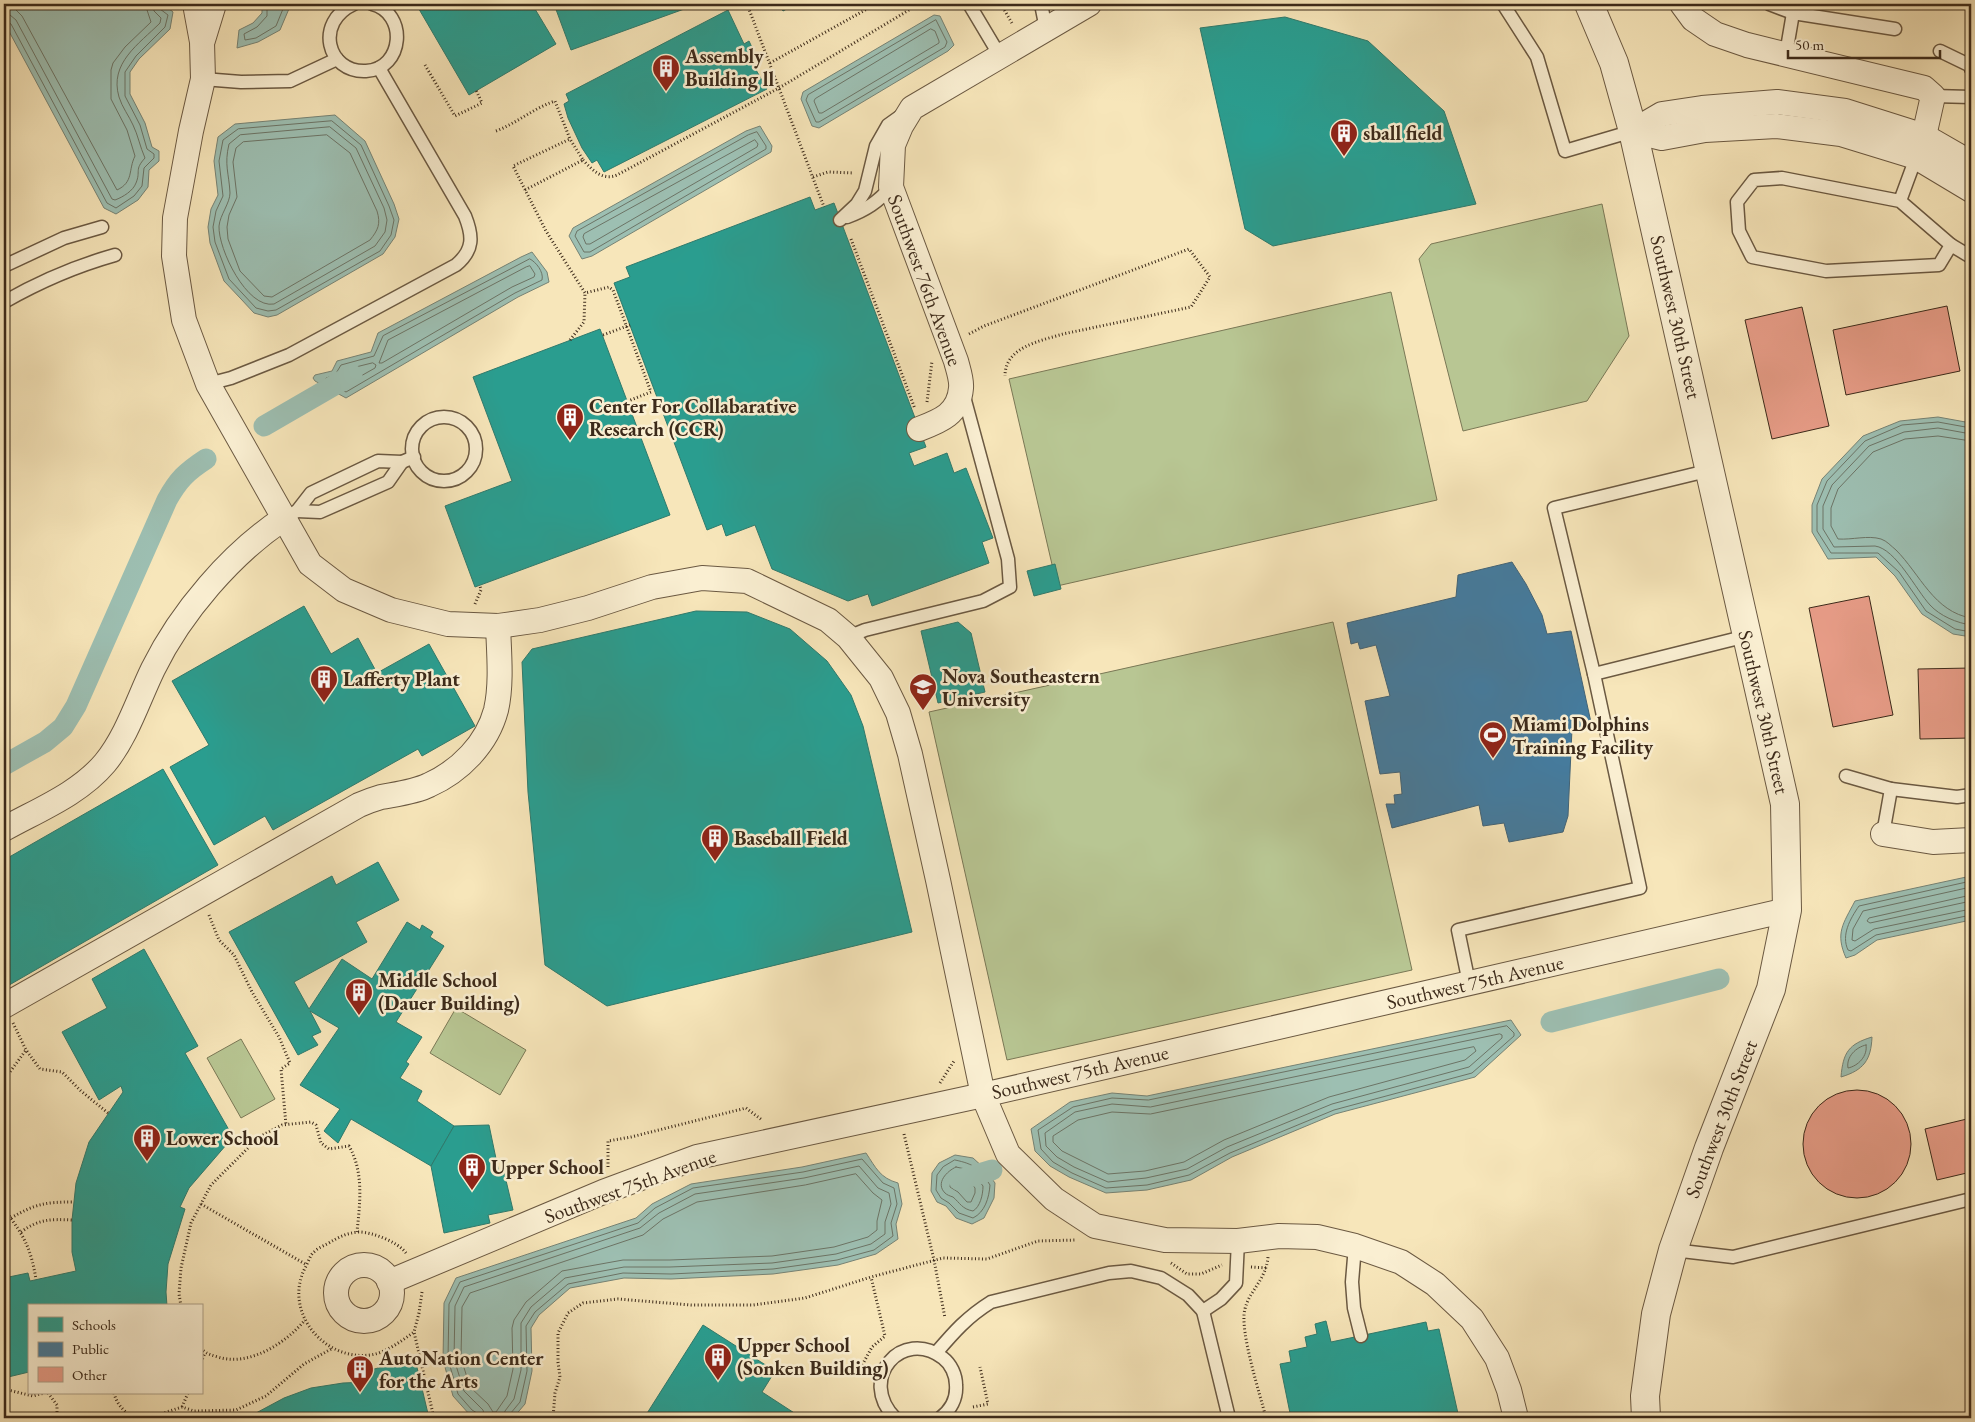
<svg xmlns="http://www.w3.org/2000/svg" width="1975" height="1422" viewBox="0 0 1975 1422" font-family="'EB Garamond',serif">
<rect width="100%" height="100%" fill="#f7e6ba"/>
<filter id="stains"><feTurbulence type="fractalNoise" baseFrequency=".004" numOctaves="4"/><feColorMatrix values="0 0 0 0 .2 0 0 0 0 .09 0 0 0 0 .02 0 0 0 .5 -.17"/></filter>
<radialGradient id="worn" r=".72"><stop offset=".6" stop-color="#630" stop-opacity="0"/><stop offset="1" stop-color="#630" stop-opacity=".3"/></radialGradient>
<g fill="#b8c693" stroke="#7a7856">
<path d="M1602,204l27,132 -42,65 -124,30 -44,-172 12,-15z"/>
<path d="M1391,292l46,208 -380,86 -48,-207z"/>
<path d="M1333,622l79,348 -405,90 -78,-348z"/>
<path d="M456,1008l70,42 -26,45 -70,-42z"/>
<path d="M241,1039l34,60 -34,19 -34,-60z"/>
</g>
<g fill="#9dbfb2" stroke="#768375">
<path d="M4,4h159l10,8 -3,17 -31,30 -9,13v22l15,29 7,24 7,4v10l-10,9 -1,17 -10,13 -22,14 -12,-6 -100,-186z"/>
<path d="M262,4h29l-11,26 -22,12 -21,6 2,-18 14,-7 9,-10z"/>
<path d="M934,15l6,1 14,29 -6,6 -129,77 -7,-2 -11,-27 2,-7z"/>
<path d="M335,115l30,26 29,63 5,15 -4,18 -12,17 -106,61 -9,2 -14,-4 -13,-14 -17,-18 -14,-38 -2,-16 3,-18 7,-14 -4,-34 4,-24 17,-13z"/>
<path d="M760,126l12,20 -1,6 -179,104 -10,3 -13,-23 4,-8 173,-97z"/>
<path d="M532,252l15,20 2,10 -31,15 -172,101 -31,-17 -2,-3 2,-3 17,-4 5,-10 34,-9 7,-19 143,-76z"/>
<path d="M1938,417l33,6v214l-18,-3 -31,-20 -27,-38 -19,-19 -48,2 -16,-27v-27l10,-26 41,-43 37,-15z"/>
<path d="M1971,876v44l-94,20 -22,15 -9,3c-11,-25 -3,-34 9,-57z"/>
<path d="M1511,1020l10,15 -46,42 -140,37 -103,43 -41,23 -44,10 -41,3 -37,-16 -19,-11 -15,-15 -4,-22 39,-27 42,-9 35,3z"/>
<path d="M1872,1037c-1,23 -8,33 -31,40 2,-25 8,-33 31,-40z"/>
<path d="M866,1153c10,15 14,25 32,30l4,21 -6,20 2,15 -22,15 -38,11 -65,9 -102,5 -47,-1 -54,10 -31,27 -8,13 1,43 -7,33 -12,14h-32l-11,-3 -17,-19 -10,-36 1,-57 12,-25 180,-60 16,-14 39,-20 111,-17z"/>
<path d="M955,1155l18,3 11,10 11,15 -1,15 -10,20 -12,6 -16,-6 -10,-12 -9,-4 -6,-11 1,-18 7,-10z"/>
</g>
<g fill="#2a9d8f" stroke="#2f7a6c">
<path d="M416,4h116l24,40 -87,51z"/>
<path d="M554,4h144l-127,46z"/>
<path d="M779,4h17l-13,7z"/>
<path d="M728,10l16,34 5,-3 9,19 -6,3 15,26 -163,83 -7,-12 -5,3 -10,-15 -14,-30 -4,-14 5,-3 -3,-7z"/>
<path d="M1285,17l83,24 76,70 32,93 -203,42 -28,-17 -45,-201z"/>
<path d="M810,197l5,13 19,-7 92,244 -17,6 5,13 33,-13 7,20 12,-5 27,70 -11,4 7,21 -117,43 -4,-12 -20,7 -76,-32 -17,-44 -29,11 -4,-12 -15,6 -93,-247 16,-6 -4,-10z"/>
<path d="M600,329l70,186 -195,72 -30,-81 67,-25 -39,-104z"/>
<path d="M1055,564l6,25 -27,7 -7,-25z"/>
<path d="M304,606l27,48 27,-16 19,35 52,-29 46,82 -53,30 -4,-7 -145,81 -8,-14 -51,29 -44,-78 39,-22 -37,-64z"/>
<path d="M696,611l51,1 43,17 37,32 24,34 12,31 49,206 -305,74 -62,-41 -17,-173 -6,-130 10,-13z"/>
<path d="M958,622l13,11 14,59 -47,11 -17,-72z"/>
<path d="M163,769l55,96 -214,123v-128z"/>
<path d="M378,862l21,38 -43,22 11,20 -73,40 15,27 33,-50 30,20 35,-57 13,8 2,-5 11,7 -3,5 14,9 -48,76 26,15 -16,25 3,2 -9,14 22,13 -5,10 37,25 -23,40 -80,-47 -13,24 -14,-12 16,-22 -40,-24 39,-57 -29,-17 11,21 -9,4 6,9 -20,10 -69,-123 103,-56 4,9z"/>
<path d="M144,949l54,97 -13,7 48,84 -44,51 -9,19 5,2 -17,55 -2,28 1,14h-138v66l-25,6v-100l24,-5 2,8 46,-10 -4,-19v-32l4,-37 13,-41 34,-50 -2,-6 -22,14 -37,-68 45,-24 -15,-29z"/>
<path d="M489,1125l10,48 5,-1 9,38 -25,5 2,8 -46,10 -13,-67 23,-40z"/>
<path d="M1326,1321l5,21 95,-20 2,9 11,-2 20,89h-168l-11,-54 11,-2 -2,-11 18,-4 -2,-10 12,-3 -2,-10z"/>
<path d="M703,1325l72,46 -13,21 40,26h-158z"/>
<path d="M415,1359l14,59h-172l-1,-5 28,-15 27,-10 32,-5 25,-1 -2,-11z"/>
</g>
<path fill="#457b9d" stroke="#426376" d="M1512,562l14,22 16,31 5,19 24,-3 21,96 -20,2 -4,87 -5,16 -54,10 -5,-19 -21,3 -4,-21 -87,23 -6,-24h9l-1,-9 8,-1 -2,-22 -20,2 -15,-73 25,-5 -14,-51 -16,4 -2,-7 -7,2 -4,-21 109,-26 2,-22z"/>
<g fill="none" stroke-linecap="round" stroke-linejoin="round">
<g stroke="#6c7466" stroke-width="1">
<path d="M267,4v12l-10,11 -13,7 1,6 11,-2 20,-12 9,-22"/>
<path d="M4,7l10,1 8,8 95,174c17,-8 11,-20 18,-34l-8,-26 -16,-31v-29l2,-7 12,-16 26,-25 -6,-18"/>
<path d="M4,14l6,1 6,5 96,179 3,1c8,-3 18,-9 21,-17 5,-12 -2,-13 9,-25 -5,-11 -7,-23 -12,-33 -4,-9 -11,-18 -14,-28 -10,-34 20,-53 41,-74l1,-5 -7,-7 -1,-7"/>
<path d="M4,20l7,4 96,179 9,5 18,-12 8,-10 2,-18 10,-10v-4l-7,-5 -7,-24 -15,-29v-24l11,-16 29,-29 3,-12 -8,-6 -1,-5"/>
<path d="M936,20l11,22 -2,5 -126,75h-3l-10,-22 2,-5z"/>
<path d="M931,29l4,2 4,10v2l-117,70h-3l-5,-12 1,-2z"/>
<path d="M332,121l29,24 28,61 5,14 -3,15 -11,16 -104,59 -8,1 -12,-3 -27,-29 -14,-37 -2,-15 3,-16 7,-15 -4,-35 4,-21 15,-11z"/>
<path d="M330,127l26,21 28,60 3,12 -2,12 -10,14 -101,58c-27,5 -56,-55 -55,-78 1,-11 11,-23 11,-33 -1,-20 -6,-28 -1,-49l11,-9z"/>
<path d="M757,132l9,14v3l-176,103h-6l-9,-16 2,-5 171,-96z"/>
<path d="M327,135l23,18 27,58c4,13 1,19 -7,29l-98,57 -8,-1 -24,-25 -12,-32 -1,-12 2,-12 8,-18 -4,-35 3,-14 7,-6z"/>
<path d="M755,140l3,4 -1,3 -167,97h-4l-3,-7 1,-3z"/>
<path d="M530,259c6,3 14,13 12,21l-27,13 -169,99 -21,-11 1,-3 9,-3 6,-10 33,-9 9,-20z"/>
<path d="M530,266l5,8 -1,3 -22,10 -130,76h-3l9,-23 138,-73z"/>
<path d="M373,363l3,2 -1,3 -30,17 -6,-3 6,-12z"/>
<path d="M1971,428l-33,-6 -36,3 -37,16 -38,40 -10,24v26l14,22h47l21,19 27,39 29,18 16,3"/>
<path d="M1971,434l-33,-6 -34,4 -35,14 -37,39 -9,21v23l11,18 41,-1c21,3 41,44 55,59 10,11 27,18 41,20"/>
<path d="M1971,441l-33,-5 -33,3 -32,13 -35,37 -7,19v18l7,13c14,1 30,-4 43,0 6,2 10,7 15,11 24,24 38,62 75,68"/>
<path d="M1971,881l-112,25c-9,13 -18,29 -11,44l3,1 25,-16 95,-20"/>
<path d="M1971,887l-108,24 -10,18 -1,11 3,1 19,-12 97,-20"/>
<path d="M1971,895l-102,23 -2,3 3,2 101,-22"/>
<path d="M1507,1026l7,7v3l-42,37 -138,37 -104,43 -41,22 -42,10 -41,3 -34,-15 -19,-11 -12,-13 -3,-19 35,-23 39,-9 36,2z"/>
<path d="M1500,1034l2,1v3l-33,29 -137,37 -105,43 -40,22 -41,9 -38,4 -34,-15 -17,-10 -11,-11 -1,-13 30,-21 37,-8 38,3z"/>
<path d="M1866,1045c2,11 -8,21 -18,23 -2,-11 8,-21 18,-23z"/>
<path d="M1474,1047l2,4 -11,9 -136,37 -105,43 -40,22 -39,9 -37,3 -46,-23 -9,-9v-6l25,-16 34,-8 38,2z"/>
<path d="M955,1160c19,4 24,8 35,25 -1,13 -5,27 -17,33l-14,-5 -10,-10 -8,-5 -5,-8 1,-15 6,-8z"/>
<path d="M956,1167l14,3 13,16c0,9 -3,21 -10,25 -11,-2 -13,-8 -20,-14 -3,-1 -6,-2 -8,-4 -10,-10 2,-22 11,-26z"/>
<path d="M856,1174l17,19 9,7 -5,21v9l-9,7 -34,10 -62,9 -102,4h-47l-61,11 -36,31 -12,18 -2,8 1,41 -6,27 -11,16h-3l-5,-8 -18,-17 -9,-29 1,-51 8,-14 173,-58 20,-16 34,-17 108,-17z"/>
<path d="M956,1175l11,3 8,10v5l-4,9h-4l-9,-10 -8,-5 1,-8z"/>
<path d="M479,1418l-2,-5 -5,-3 -14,-16 -10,-35 1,-55 11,-22 178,-59 17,-15 38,-20 110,-16 59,-13 21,24 11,5 3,16 -6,19 2,13 -19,14 -37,10 -64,9 -102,5 -48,-1 -55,11 -33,28 -9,14 1,45 -7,31 -10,12v4"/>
<path d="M485,1418l-2,-8 -19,-19 -10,-32 1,-53 9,-19 176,-59 19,-15 36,-19 109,-16 55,-12 19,22 11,5 2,11 -6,18v12l-14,10 -35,10 -64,9 -102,4h-46l-59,11 -34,29 -10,16v47l-7,29 -9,12 -2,7"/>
</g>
<g stroke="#9dbfb2" stroke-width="21">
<path d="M264,426l88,-51"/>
<path d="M4,765l41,-23 18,-15 13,-21 91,-206c11,-20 19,-28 39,-41"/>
<path d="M1551,1022l168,-43"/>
<path d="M959,1180l33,-10"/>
</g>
</g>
<g fill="#e79c87" stroke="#3c2a1a">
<path d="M1947,306l13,65 -114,24 -13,-65z"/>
<path d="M1802,307l27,119 -57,13 -27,-119z"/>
<path d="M1869,596l24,119 -60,12 -24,-119z"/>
<path d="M1971,668v70l-51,1 -2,-70z"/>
<circle cx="1857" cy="1144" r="54"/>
<path d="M1971,1118v54l-34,8 -12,-51z"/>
</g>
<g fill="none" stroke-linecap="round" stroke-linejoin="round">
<g stroke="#6b5942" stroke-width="15">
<g id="service">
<path d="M354,4c-40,18 -27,69 12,67 38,-2 42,-58 6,-67"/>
<path d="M969,4l31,52"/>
<path d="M1041,4l5,25"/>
<path d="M1503,4l34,53 28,94 68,-20"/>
<path d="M1769,4l24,9"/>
<path d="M1940,51l31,15v3"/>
<path d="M1786,54l7,-41 102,16"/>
<path d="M203,79l38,3 49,-1 47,-22"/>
<path d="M1933,96l38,1"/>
<path d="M1900,201l51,44 -12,20 -113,6 -74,-14 -13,-26 -2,-29 17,-22 28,-2 118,23 18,-49"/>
<path d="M847,217c19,-7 31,-15 44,-30"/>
<path d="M840,220l17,-16 8,-13 11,-45 12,-21 14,-10"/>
<path d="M1951,245l20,12"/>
<path d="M4,266l60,-28 38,-11"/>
<path d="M4,302c35,-20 72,-36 111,-47"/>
<path d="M208,384l23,-6 58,-23 167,-90c18,-15 17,-29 9,-49l-86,-148"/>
<circle cx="444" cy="449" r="32"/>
<path d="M297,511l23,1 68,-30 14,-20"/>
<path d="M283,519l14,-8 14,-18 67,-32 24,1 12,-5"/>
<path d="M848,637l17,-7 118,-29 27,-14 -2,-28 -45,-166"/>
<path d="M1594,674l153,-38"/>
<path d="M1846,776l45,13"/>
<path d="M1883,834l8,-45 66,8 14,-2"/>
<path d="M1469,983l-11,-53 182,-42 -46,-214 -40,-166 157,-38"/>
<path d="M1355,1246l-3,36 2,26 7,28"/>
<path d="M1673,1250l60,7 238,-58"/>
<path d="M1203,1311l26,107"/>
<path d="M936,1353c18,-21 31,-36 55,-51l118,-29 22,-2 30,7 27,17 15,16 18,-12 15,-16 2,-42"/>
<path d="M895,1418c-38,-39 7,-91 48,-60 8,6 13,17 13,27 1,13 -5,25 -16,33"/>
</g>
</g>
<g stroke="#6b5942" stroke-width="26">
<g id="minor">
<path d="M195,4l7,38 1,37 -12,52 -16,87 -1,38 10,64 24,64 102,180 34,26 47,20 57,14 50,2 42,-6 48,-12 64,-21 50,-9 45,3 81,39 20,17 33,41 17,35 12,41 28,126 45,215 25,59 46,45 41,27 70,14 73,1 41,-5 38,1 38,9 46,16 34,22 37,35 25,39 12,32 7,28"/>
<path d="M1682,4l11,15 22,15 32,11 177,43 9,8 -9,40"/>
<path d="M203,40l11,-36"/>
<path d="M1633,131l29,-17 40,-6 75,-6 68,9 79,25 47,27"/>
<path d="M1633,131l29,7 43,-8 71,-4 65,8 75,23 55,33"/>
<path d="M919,429c21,-8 40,-15 42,-41 1,-8 -3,-19 -5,-27l-65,-174 2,-42 8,-19 11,-18 177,-104"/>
<path d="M4,829c34,-19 75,-35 101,-66 22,-27 33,-63 48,-94 28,-57 78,-115 130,-150"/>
<path d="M1883,834l50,8 38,-2"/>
<path d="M4,1006l355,-201c7,-3 15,-6 22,-8 16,-3 34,-5 48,-12 31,-14 58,-41 67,-75 6,-26 3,-57 2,-84"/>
<circle cx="364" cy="1293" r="28"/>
<path d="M389,1282l214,-90 94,-35 286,-62 804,-185"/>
</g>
</g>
<g stroke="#6b5942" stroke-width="30">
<path id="tertiary" d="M1589,4l25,59 19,68 152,673 2,106 -16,79 -62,159 -36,102 -17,64 -11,82 1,22"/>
</g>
<g stroke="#3c2a1a" stroke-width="3" stroke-dasharray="1 2.5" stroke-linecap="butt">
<path d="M747,4l77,203"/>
<path d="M1001,4l12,21"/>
<path d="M770,63l106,-59"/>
<path d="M425,65l30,51 27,-13 -6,-13"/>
<path d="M496,131c21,-8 38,-23 59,-30l15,38 -57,27 33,65 39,62 24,-6 4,3 38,102 -23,9"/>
<path d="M583,160c9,10 20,21 34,15l162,-87 140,-84"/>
<path d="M813,177l15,-5 26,1"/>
<path d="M525,190l58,-30 -13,-21"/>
<path d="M851,239l64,170"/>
<path d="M969,334l15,-8 205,-77 21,28 -19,30 -128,27c-23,7 -58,13 -58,42"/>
<path d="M603,335l27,-10"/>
<path d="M570,340l14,-18 1,-29"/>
<path d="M927,402l5,-41"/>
<path d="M475,604l6,-14 -1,-4"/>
<path d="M209,915l10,25 15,15 18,37 27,45 11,26 -9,6 5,56"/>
<path d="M13,1023l13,27 14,19 22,3 19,19 27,22"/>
<path d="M940,1083l14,-22"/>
<path d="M4,1084l3,-8 19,-26"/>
<path d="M904,1134l30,126 11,58"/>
<path d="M608,1167v-26l23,-4 115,-29 16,12"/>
<path d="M4,1202l3,11 -3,1"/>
<path d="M201,1204l106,61"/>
<path d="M7,1213c18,24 24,37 29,66"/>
<path d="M11,1218c24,-14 34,-16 62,-16"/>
<path d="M21,1232c18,-13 29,-13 51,-12"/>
<path d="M406,1253c-8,-11 -34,-21 -47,-21 -13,1 -20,5 -32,12 -4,2 -9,4 -13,8 -4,3 -6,11 -9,16 -22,43 18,93 65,87 16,-2 31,-14 44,-23"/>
<path d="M1171,1263l16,11h14l21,-9"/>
<path d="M1251,1267l17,1"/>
<path d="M422,1292l-3,21 -5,19 20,86"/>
<path d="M181,1306l-2,-12 2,-26 10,-45 20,-38 48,-48 23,-12 29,-3 5,3 5,18 8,6 20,-3c15,26 11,57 8,86"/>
<path d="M201,1348c5,6 10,7 17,9 31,10 68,-14 87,-37"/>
<path d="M201,1362l4,-9"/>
<path d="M859,1371l13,-24 13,-11 -14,-59"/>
<path d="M4,1389l29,7 11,-3"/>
<path d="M48,1393l9,12v13"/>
<path d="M114,1393c3,12 10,18 19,25"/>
<path d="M182,1407l6,-14"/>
<path d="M973,1407l15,-3 -8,-37"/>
<path d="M148,1418l34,-11 12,4 42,-1 30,-14 38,-32 29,-16"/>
<path d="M553,1418l2,-25 5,-16 -2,-15v-29l10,-20 15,-10 35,-4 73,6h62l52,-7 66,-21 72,-19 44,1 51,-18 38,-1"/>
<path d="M1266,1418c-6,-24 -27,-88 -21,-109 4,-18 21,-29 23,-52"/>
</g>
<use href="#service" stroke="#faefd2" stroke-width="12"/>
<use href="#minor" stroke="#faefd2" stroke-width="24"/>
<use href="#tertiary" stroke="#faefd2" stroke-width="28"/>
</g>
<defs>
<g id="building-pin" transform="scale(1.4375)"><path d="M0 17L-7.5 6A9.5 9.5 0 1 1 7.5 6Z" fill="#8f2418" stroke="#faefd2"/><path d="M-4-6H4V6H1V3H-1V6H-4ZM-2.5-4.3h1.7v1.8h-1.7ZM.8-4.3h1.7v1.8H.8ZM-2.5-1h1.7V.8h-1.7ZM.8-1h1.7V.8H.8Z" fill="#fff"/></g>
<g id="university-pin" transform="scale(1.4375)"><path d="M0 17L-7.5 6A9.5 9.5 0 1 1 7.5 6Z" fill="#8f2418" stroke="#faefd2"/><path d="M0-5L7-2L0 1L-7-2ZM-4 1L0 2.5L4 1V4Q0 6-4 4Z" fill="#fff"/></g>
<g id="stadium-pin" transform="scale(1.4375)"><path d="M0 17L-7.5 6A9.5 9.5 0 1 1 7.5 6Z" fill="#8f2418" stroke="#faefd2"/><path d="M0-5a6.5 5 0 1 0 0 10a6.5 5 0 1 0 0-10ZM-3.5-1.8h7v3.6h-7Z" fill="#fff"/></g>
</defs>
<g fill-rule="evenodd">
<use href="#building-pin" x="666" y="68"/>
<use href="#building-pin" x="1344" y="133"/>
<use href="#building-pin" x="570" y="417"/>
<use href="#building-pin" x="324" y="679"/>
<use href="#university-pin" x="923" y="687"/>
<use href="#stadium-pin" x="1493" y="735"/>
<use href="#building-pin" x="715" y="838"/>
<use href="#building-pin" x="359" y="992"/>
<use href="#building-pin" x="147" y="1138"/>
<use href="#building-pin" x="472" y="1167"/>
<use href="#building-pin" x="718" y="1357"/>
<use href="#building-pin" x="360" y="1369"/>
</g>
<g text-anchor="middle" stroke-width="5" stroke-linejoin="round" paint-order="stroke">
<g font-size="20" font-weight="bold" fill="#3c2a1a" stroke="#faefd2" text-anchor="start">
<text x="685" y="63">Assembly<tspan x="685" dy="23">Building ll</tspan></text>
<text x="1363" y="140">sball field</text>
<text x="589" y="413">Center For Collabarative<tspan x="589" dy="23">Research (CCR)</tspan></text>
<text x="942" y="683">Nova Southeastern<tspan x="942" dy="23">University</tspan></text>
<text x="343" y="686">Lafferty Plant</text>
<text x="1512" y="731">Miami Dolphins<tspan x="1512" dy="23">Training Facility</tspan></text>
<text x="734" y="845">Baseball Field</text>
<text x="378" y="987">Middle School<tspan x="378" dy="23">(Dauer Building)</tspan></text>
<text x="166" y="1145">Lower School</text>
<text x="491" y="1174">Upper School</text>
<text x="737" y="1352">Upper School<tspan x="737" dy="23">(Sonken Building)</tspan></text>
<text x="379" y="1365">AutoNation Center<tspan x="379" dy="23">for the Arts</tspan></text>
</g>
<g font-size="20" fill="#3c2a1a" stroke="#faefd2">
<text transform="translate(925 280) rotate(70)" y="7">Southwest 76th Avenue</text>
<text transform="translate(1676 317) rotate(77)" y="7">Southwest 30th Street</text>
<text transform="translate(1764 712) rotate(77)" y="7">Southwest 30th Street</text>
<text transform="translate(1475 982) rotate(-13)" y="7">Southwest 75th Avenue</text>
<text transform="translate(1080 1072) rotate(-13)" y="7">Southwest 75th Avenue</text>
<text transform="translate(1721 1119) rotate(-69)" y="7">Southwest 30th Street</text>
<text transform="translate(630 1186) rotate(-20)" y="7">Southwest 75th Avenue</text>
</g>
</g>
<rect width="1975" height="1422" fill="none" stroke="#f7e6ba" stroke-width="20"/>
<rect x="5" y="5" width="1965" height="1412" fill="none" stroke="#3c2a1a" stroke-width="2.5"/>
<rect x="10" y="10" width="1955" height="1402" fill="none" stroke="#3c2a1a"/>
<rect x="28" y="1304" width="175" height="90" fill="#faefd2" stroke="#aea088"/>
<rect x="38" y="1317" width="25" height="15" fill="#2a9d8f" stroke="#aea088"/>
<text x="72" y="1330" font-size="15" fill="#3c2a1a">Schools</text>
<rect x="38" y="1342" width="25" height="15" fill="#457b9d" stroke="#aea088"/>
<text x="72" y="1354" font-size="15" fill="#3c2a1a">Public</text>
<rect x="38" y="1367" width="25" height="15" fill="#e79c87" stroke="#aea088"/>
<text x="72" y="1380" font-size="15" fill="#3c2a1a">Other</text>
<path d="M1788 50v8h152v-8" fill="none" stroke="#3c2a1a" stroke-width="2.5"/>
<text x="1795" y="50" font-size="15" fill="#3c2a1a" stroke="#faefd2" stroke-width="4" paint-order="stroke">50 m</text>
<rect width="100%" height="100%" filter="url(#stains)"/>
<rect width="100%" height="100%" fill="url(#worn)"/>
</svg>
